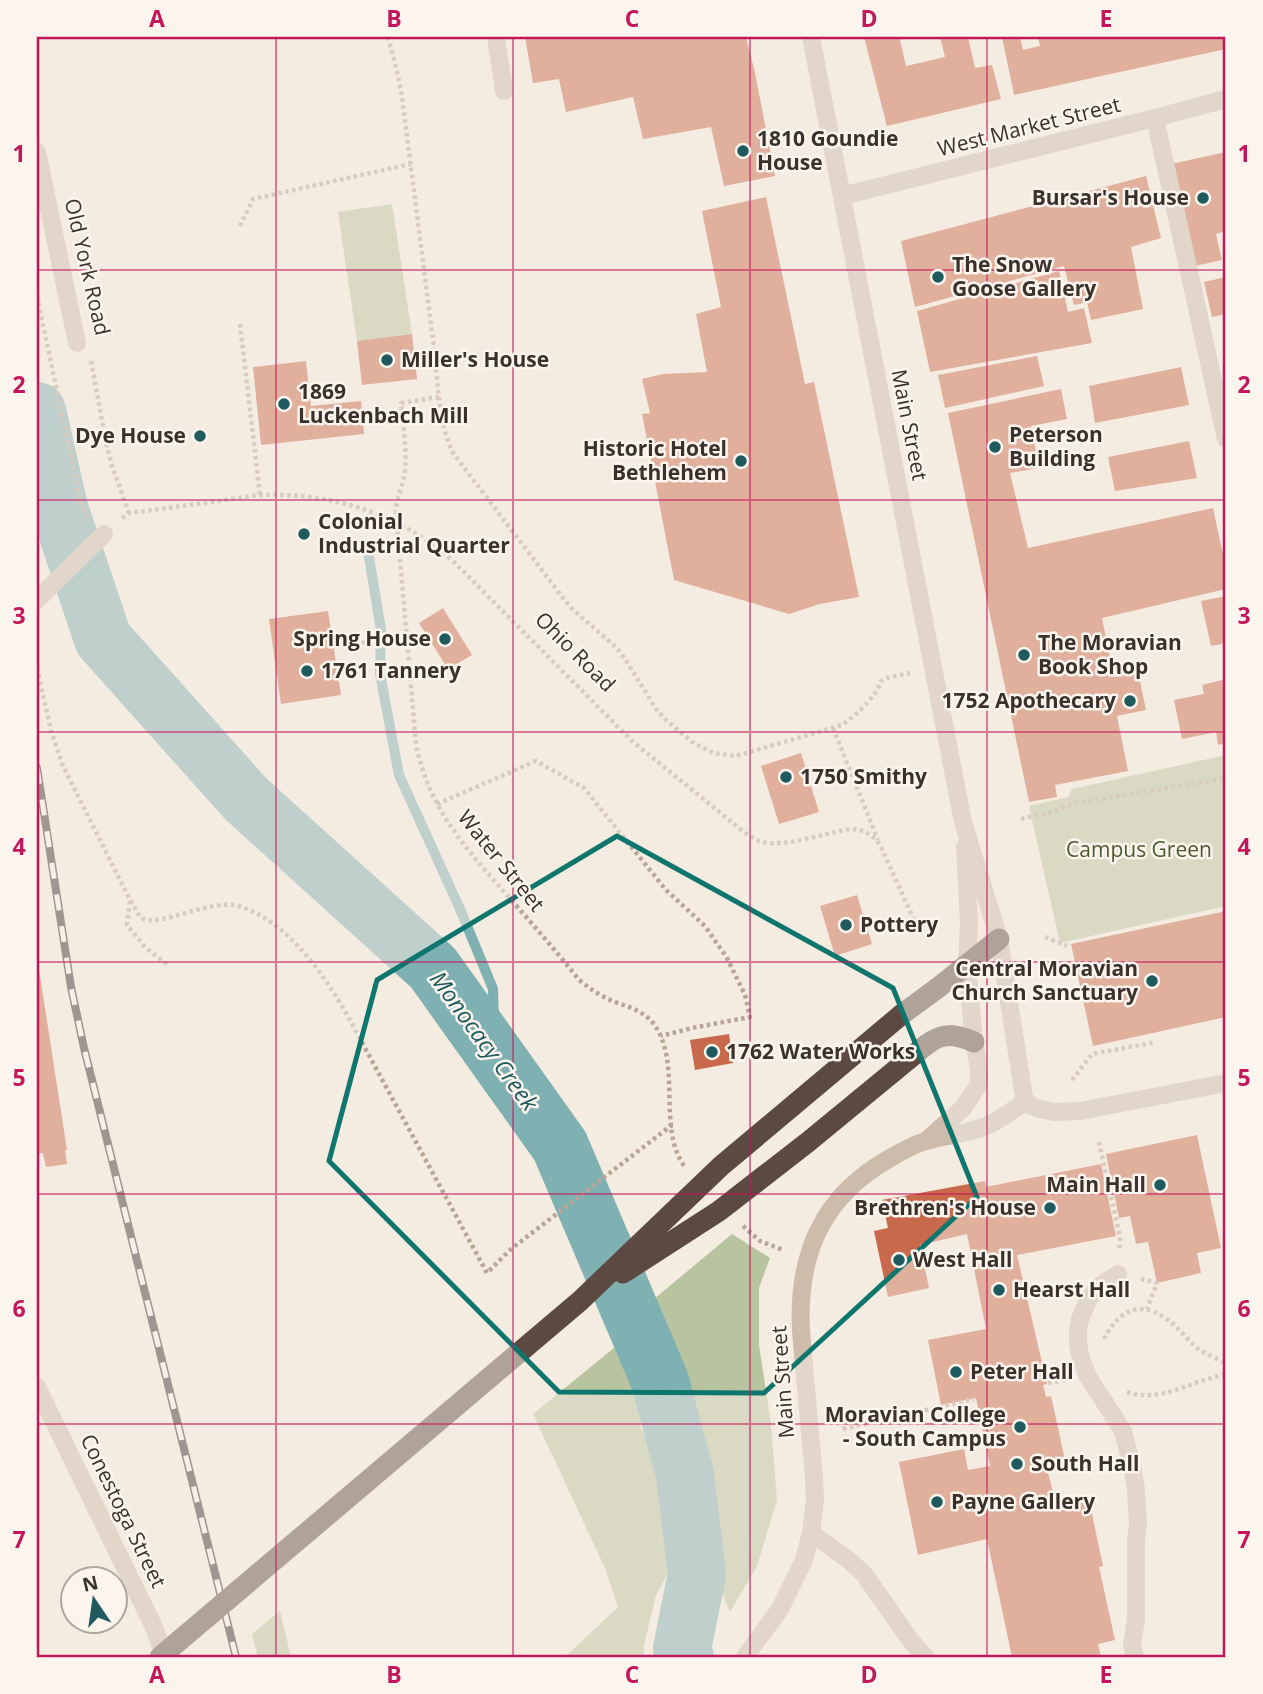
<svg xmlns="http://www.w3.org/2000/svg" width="1263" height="1694" viewBox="0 0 1263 1694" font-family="'Open Sans',sans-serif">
<rect width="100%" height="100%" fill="#f4ebe1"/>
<g fill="#b8c4a0">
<path d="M392,204l20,130 -55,7 -19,-129z"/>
<path d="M1226,755v151l-166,37 -31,-137 39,-9 4,-8z"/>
<path d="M732,1234l38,24 -11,30v57l12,79 6,76 -20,66 -27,46 -17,-40 -3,-70 -24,-108 -44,-85z"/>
<path d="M620,1343l25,60 -5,23 26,57 11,74 -21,38 -12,50v12h-79l53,-50 -13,-39 -72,-154z"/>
<path d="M280,1611l11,46h-33l-6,-23z"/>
</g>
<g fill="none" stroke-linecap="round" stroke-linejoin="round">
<path stroke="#7fb0b2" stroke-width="10" d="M368,551l13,79 -1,44 19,101 61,134 33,80 2,66"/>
<path stroke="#7fb0b2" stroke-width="58" d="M37,411l22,97 44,131 143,160 187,169 127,178 100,235 25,94 12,99 -15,75 3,8"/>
</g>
<g fill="#c8694b">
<path d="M525,37h221l9,36 20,103 -51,10 -13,-59 -68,12 -10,-42 -67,15 -7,-33 -26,4z"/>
<path d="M864,37h45l-9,3 6,26 39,-9 -5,-20h28l7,31 17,-3 9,34 -114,27z"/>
<path d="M1002,37h18l3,13 17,-4 -2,-9h188v12l-212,46z"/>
<path d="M1226,152v79l-10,3 6,26 -27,6 -24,-102z"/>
<path d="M1146,176l15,62 -30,9 12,62 -52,11 -4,-18 -13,3 -10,-39 -149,41 -14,-66z"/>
<path d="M766,197l39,187 9,-2 45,215 -39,7 -31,10 -115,-34 -32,-166 8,-1 -8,-34 21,-5 44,-2 -11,-58 25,-7 -19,-96z"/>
<path d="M1059,271l9,41 16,-4 8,35 -162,29 -13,-61z"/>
<path d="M1226,277v37l-14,3 -8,-35z"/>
<path d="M412,334l5,45 -55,6 -5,-44z"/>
<path d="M1037,356l7,30 -99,22 -7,-33z"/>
<path d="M306,361l5,45 50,-5 3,33 -103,11 -8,-78z"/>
<path d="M1181,367l8,38 -94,18 -6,-37z"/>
<path d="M1061,389l6,30 -36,7 8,42 -29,5 18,75 185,-40 13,61v20l-124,29 12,59 24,-5 8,38 -29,6 11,55 -73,14 2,12 -28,5 -81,-389z"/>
<path d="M1189,441l8,37 -82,13 -7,-34z"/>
<path d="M1226,596v47l-15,3 -10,-45z"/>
<path d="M443,608l29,47 -24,14 -29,-46z"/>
<path d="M328,611l13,84 -60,9 -12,-85z"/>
<path d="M1226,679v64l-8,2 -2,-13 -34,7 -8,-39 30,-6 -2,-9z"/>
<path d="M801,753l18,59 -40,12 -18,-58z"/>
<path d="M857,895l15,49 -37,12 -15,-50z"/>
<path d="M1226,911v106l-133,29 -22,-102z"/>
<path d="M37,963h1l29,187h-2l2,14 -21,3 -3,-14 -6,1z"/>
<path d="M729,1034l4,29 -38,7 -5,-30z"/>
<path d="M1197,1135l24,113 -24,5 4,20 -44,10 -9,-41 -12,2 -6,-28 -11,2 -13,-64z"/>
<path d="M1101,1164l15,72 -99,19 30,129 -4,1 3,12 5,-1 16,73 -19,3 7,29 33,-6 15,71 -4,1 16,73 -17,4 3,13h-89l-25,-118 -69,16 -19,-93 65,-13 4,21 22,-4 -14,-68 -35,7 -13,-65 58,-11 -19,-95 -47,11 9,43 -41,9 -14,-66 14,-3 -6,-28 103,-19 1,6z"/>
</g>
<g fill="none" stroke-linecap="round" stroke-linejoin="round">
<g stroke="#b9a596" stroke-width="4.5" stroke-dasharray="3.5 3.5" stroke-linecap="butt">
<path d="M388,37l9,34 5,26 32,251c4,33 4,75 19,105l117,154 47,41 10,14 29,47 10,11 26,22 21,11 23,3 106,-31c13,-9 35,-29 39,-44l6,-3 23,-5"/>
<path d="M240,226l13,-27 158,-35"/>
<path d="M37,296l42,200 2,9 7,12"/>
<path d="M240,324l20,171"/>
<path d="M91,361l15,81 6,24 17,47"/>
<path d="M439,397l-38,6c2,22 6,45 4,67 -1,15 -9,27 -9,43l20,231c11,59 45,99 83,142 27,31 55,62 80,94 9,7 17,13 27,18 16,8 35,10 47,25 30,38 3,106 32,144"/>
<path d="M122,518l7,-5c30,-4 60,-8 90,-12 19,-3 39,-7 58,-6 64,0 128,23 176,66l179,180 112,91c6,4 12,9 19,10 21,6 65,-10 88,-13 13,0 24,7 30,18l40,88"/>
<path d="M334,647l73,-11"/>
<path d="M37,668l14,63 12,35 67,134c4,5 7,14 12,18 16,11 71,-22 100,-11 47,17 80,65 104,106l141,260 24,-24 161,-124"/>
<path d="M833,728l45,112"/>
<path d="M437,804l99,-43 48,27 82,102 39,36 22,32 18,37 5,22 -58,11 -31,8"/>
<path d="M1021,819l30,-7 25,-9 150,-25"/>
<path d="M130,901l-3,24 19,23 22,17"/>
<path d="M1045,937l22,9"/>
<path d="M1072,1080l20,-26 64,-12"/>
<path d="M1099,1142l21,95 -1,14"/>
<path d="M743,1226l17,15 23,9"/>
<path d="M1141,1279l16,4 -10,26"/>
<path d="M1104,1339c17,-33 41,-40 70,-14 8,7 15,16 23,23 9,6 20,11 29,15"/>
<path d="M1048,1383l17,-3"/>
<path d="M1127,1392c35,12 65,-13 99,-17"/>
<path d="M843,1429l131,-30"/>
</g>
<g stroke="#cdbbac" stroke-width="18">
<path d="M496,37l8,54"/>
<path d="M811,37l152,785 36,117 26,164"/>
<path d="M1155,118l71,321"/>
<path d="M37,152l40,191"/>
<path d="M842,196l313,-78 71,-19"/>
<path d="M37,600l67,-66"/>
<path d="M1025,1103l14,6 15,3 26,-1 146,-28"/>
<path d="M927,1140l36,-32 16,-24v-16l-5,-26 -7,-77 2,-42 -4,-76"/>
<path d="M1118,1274l-17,11 -12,13 -9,21 -2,11v13l2,12 7,20 36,56 10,40 3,19 2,33 -2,17v79l-4,26 3,12"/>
<path d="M37,1387l116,238 12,32"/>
<path d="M811,1533l39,28 14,13 47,67 14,16"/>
<path d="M745,1657l35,-48 24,-49 7,-27 4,-34 -1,-21 -13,-147c-4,-78 22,-136 91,-174 11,-6 22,-13 34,-16 23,-7 46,-7 67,-18 11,-6 21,-15 32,-20"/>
</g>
<g stroke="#5c4a42" stroke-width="21">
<path d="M901,1015l38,-28 60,-48"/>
<path d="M926,1045c17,-13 29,-11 48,-3"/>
</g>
<g stroke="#3b302b" stroke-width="8">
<path id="rail" d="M37,768l34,219 13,61 152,609"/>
</g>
<use href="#rail" stroke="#fbf5ee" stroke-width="5" stroke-dasharray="16" stroke-linecap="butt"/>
<g stroke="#5c4a42" stroke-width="21">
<path d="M623,1273l96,-62 89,-69 118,-97"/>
<path d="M160,1657l420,-356 141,-135 180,-151"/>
</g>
</g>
<path d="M0 0H1263V1694H0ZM617,836l276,152 84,209 -213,196 -205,-1 -230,-231 48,-181z" fill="#f4ebe1" fill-opacity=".55" fill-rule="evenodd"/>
<path fill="none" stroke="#0f766e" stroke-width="5" stroke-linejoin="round" d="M617,836l276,152 84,209 -213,196 -205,-1 -230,-231 48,-181z"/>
<path fill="none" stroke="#c2185b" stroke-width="2" stroke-opacity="0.55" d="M276,37v1620M513,37v1620M750,37v1620M987,37v1620M37,270h1189M37,500h1189M37,732h1189M37,962h1189M37,1194h1189M37,1424h1189"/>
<g fill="#1f5a5e" stroke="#fbf5ee" stroke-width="2.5">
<circle cx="743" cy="151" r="7"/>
<circle cx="1203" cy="198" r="7"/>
<circle cx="938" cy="277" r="7"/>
<circle cx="387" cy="360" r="7"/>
<circle cx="284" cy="404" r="7"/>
<circle cx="200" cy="436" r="7"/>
<circle cx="995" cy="447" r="7"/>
<circle cx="741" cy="461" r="7"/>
<circle cx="304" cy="534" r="7"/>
<circle cx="445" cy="639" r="7"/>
<circle cx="1024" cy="655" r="7"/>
<circle cx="307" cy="671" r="7"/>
<circle cx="1130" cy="701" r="7"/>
<circle cx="786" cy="777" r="7"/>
<circle cx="846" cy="925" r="7"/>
<circle cx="1152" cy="981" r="7"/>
<circle cx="712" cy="1052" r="7"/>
<circle cx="1160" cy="1185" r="7"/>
<circle cx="1050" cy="1208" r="7"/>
<circle cx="899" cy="1260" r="7"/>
<circle cx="999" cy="1290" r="7"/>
<circle cx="956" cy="1372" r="7"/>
<circle cx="1020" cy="1427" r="7"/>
<circle cx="1017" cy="1464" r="7"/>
<circle cx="937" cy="1502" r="7"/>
</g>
<g text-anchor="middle" stroke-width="5" stroke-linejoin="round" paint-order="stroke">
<g font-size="21" fill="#3b302b" stroke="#fbf5ee">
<text transform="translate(1029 127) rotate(-14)" y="7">West Market Street</text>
<text transform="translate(87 267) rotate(77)" y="7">Old York Road</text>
<text transform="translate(909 425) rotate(79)" y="7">Main Street</text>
<text transform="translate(575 652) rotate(45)" y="7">Ohio Road</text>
<text transform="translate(501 861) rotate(51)" y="7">Water Street</text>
<text transform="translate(783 1382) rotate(-94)" y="7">Main Street</text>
<text transform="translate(123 1511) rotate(64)" y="7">Conestoga Street</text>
</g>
<g font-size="21" font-weight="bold" fill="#3b302b" stroke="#fbf5ee" text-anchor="start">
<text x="757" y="146">1810 Goundie<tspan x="757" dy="24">House</tspan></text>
<text x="1189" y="205" text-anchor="end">Bursar's House</text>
<text x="952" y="272">The Snow<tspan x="952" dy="24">Goose Gallery</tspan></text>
<text x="401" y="367">Miller's House</text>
<text x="298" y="399">1869<tspan x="298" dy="24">Luckenbach Mill</tspan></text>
<text x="1009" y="442">Peterson<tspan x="1009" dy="24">Building</tspan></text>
<text x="186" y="443" text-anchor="end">Dye House</text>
<text x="727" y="456" text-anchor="end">Historic Hotel<tspan x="727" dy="24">Bethlehem</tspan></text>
<text x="318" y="529">Colonial<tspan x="318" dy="24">Industrial Quarter</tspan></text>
<text x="431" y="646" text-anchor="end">Spring House</text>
<text x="1038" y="650">The Moravian<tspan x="1038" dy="24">Book Shop</tspan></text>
<text x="321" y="678">1761 Tannery</text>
<text x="1116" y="708" text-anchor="end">1752 Apothecary</text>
<text x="800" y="784">1750 Smithy</text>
<text x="860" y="932">Pottery</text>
<text x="1138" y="976" text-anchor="end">Central Moravian<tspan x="1138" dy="24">Church Sanctuary</tspan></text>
<text x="726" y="1059">1762 Water Works</text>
<text x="1146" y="1192" text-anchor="end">Main Hall</text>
<text x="1036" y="1215" text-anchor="end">Brethren's House</text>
<text x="913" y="1267">West Hall</text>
<text x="1013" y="1297">Hearst Hall</text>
<text x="970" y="1379">Peter Hall</text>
<text x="1006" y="1422" text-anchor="end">Moravian College<tspan x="1006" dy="24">- South Campus</tspan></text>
<text x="1031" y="1471">South Hall</text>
<text x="951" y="1509">Payne Gallery</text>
</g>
<g font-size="21" fill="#4a5a2e" stroke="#fbf5ee">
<text x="1139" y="857">Campus Green</text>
</g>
<g font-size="23" font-style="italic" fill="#1f5a5e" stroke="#fbf5ee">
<text transform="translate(484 1041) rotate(54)" y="8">Monocacy Creek</text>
</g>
</g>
<rect width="1263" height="1694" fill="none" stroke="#fbf5ee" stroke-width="77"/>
<g transform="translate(94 1600) rotate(347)"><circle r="33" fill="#fbf5ee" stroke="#aea6a0" stroke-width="2"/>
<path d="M0-5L12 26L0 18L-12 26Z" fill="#1f5a5e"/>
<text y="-10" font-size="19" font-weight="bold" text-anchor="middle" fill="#3b302b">N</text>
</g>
<rect x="38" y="38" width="1186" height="1618" fill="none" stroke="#c2185b" stroke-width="2.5"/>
<g font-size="23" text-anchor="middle" font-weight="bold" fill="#c2185b">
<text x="157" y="27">A</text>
<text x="394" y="27">B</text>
<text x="632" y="27">C</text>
<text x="869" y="27">D</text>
<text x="1106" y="27">E</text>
<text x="19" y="162">1</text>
<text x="1244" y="162">1</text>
<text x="19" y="393">2</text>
<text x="1244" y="393">2</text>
<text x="19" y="624">3</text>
<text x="1244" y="624">3</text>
<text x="19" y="855">4</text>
<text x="1244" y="855">4</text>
<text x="19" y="1086">5</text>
<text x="1244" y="1086">5</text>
<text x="19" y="1317">6</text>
<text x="1244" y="1317">6</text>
<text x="19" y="1548">7</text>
<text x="1244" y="1548">7</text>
<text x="157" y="1683">A</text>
<text x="394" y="1683">B</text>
<text x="632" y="1683">C</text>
<text x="869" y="1683">D</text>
<text x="1106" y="1683">E</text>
</g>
</svg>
